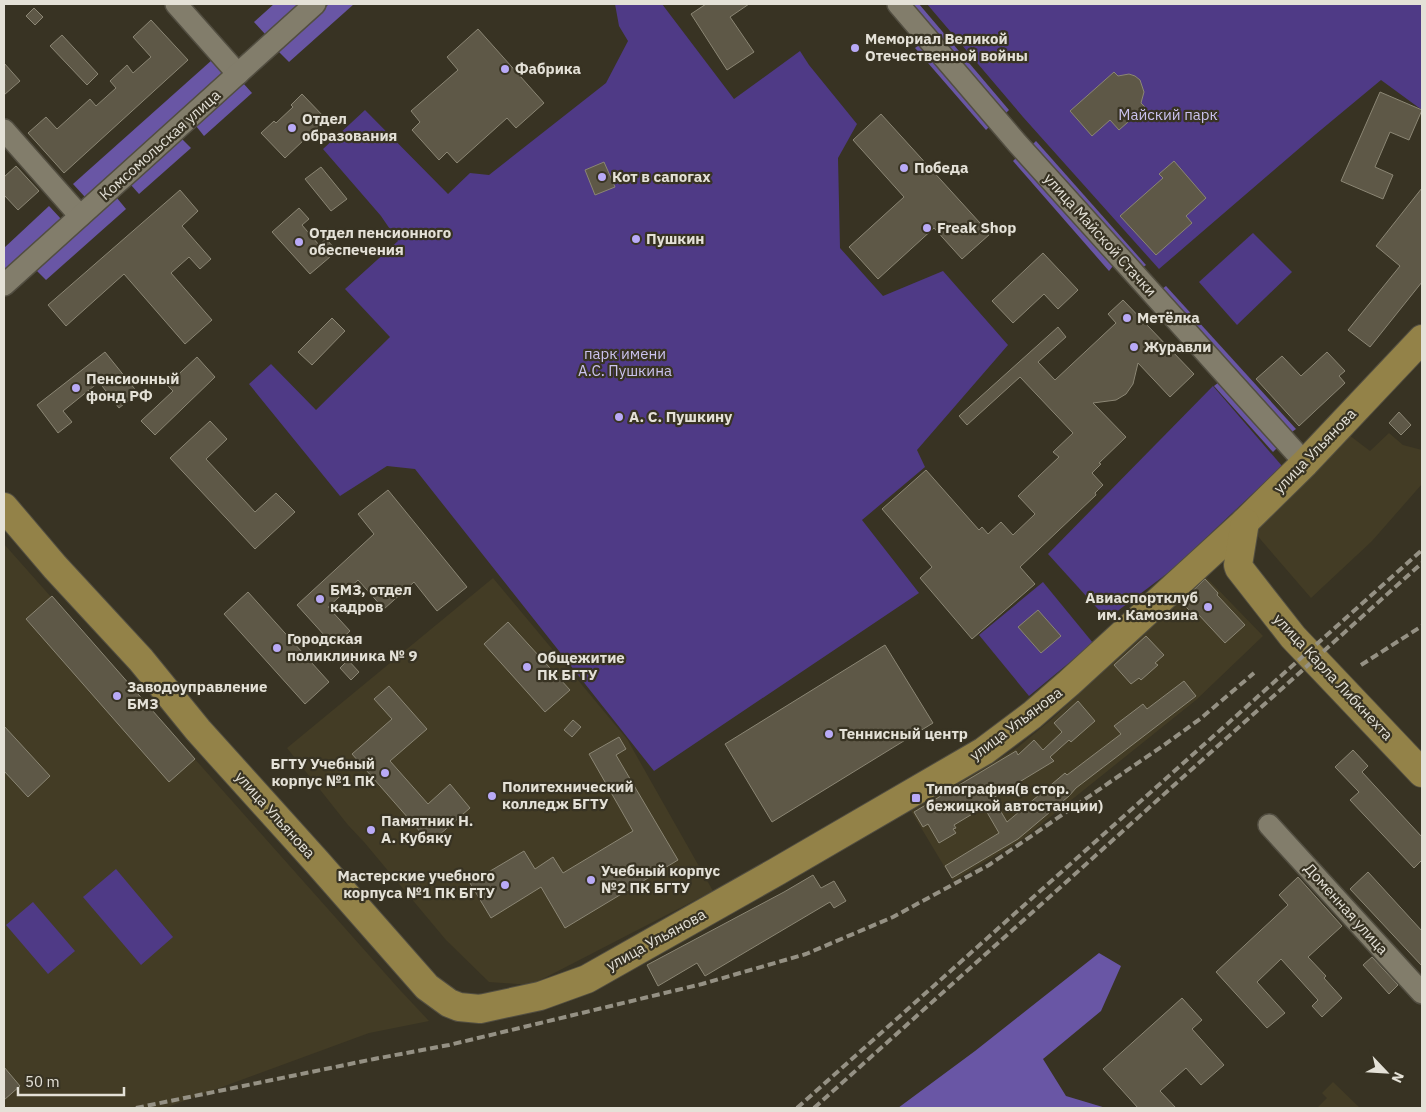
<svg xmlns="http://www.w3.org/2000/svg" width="1426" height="1112" viewBox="0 0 1426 1112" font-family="'IBM Plex Sans',sans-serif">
<rect width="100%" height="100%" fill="#383323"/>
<g fill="#433c25">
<path d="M1389,433l14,12 19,5v34l-50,57 -61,57 -56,-65 94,-98 21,16z"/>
<path d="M4,544l395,445 30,32 -60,12 -204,75h-161z"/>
<path d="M1204,575l59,61 -67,64 -172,138 -71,43 -42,-70 106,-63 35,-29z"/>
<path d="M493,578l134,161 86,152 -182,94 -42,-3 -43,-42 -82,-98 -16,-17 -61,-77z"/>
<path d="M1333,1082l27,26h-43l10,-10 -5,-5z"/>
</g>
<g fill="#4f3a86">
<path d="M615,4h47l72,95 66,-48 9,14 48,59 -19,34 2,90 43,48 60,-25 65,74 -91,105 8,17 -63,53 57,73 -265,178 -239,-302 -28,-3 -47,30 -91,-112 22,-20 45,46 74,-73 -45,-48 53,-48 -17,-25 -58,-67 42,-39 83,84 22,-21 19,2 117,-92 22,-42 -9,-15z"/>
<path d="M927,4h495v106l-41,-30 -65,54 -157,135 -136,-152z"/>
<path d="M1253,233l39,39 -55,53 -38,-43z"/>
<path d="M1213,386l69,80 -109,103 -66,50 -59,-65z"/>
<path d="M1043,582l50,61 -64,53 -50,-61z"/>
<path d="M116,869l57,68 -32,28 -58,-68z"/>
<path d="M33,902l42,49 -27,23 -42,-49z"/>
</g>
<g fill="#6956a5">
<path d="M274,4h25l-34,30 -11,-12z"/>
<path d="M329,4h25l-65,58 -12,-12z"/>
<path d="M911,4h8l90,106 -4,4z"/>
<path d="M919,45l70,82 -3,3 -71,-82z"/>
<path d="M212,60l11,14 -138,123 -12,-13z"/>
<path d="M243,83l9,10 -48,43 -8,-10z"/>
<path d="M182,139l9,9 -52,46 -8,-9z"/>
<path d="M1036,141l110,124 -4,3 -110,-123z"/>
<path d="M1017,157l96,109 -4,5 -96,-110z"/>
<path d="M117,198l9,11 -80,71 -10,-10z"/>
<path d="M49,206l13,14 -58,53v-25z"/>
<path d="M1166,286l130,143 -4,3 -130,-143z"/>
<path d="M1219,382l58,66 -4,4 -59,-66z"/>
<path d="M1099,953l22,13 -20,45 -58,48 23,37 40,12h-208l77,-57z"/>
</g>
<g fill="#5e5847" stroke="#8b8674">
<path d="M706,4h43l-19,13 24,35 -27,18 -36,-56z"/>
<path d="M34,8l9,9 -8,8 -9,-9z"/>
<path d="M151,20l37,40 -124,113 -36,-40 18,-16 11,12 33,-30 6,7 20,-18 -6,-7 17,-16 6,8 18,-16 -18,-20z"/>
<path d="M478,29l66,74 -28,25 -9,-10 -50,45 -10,-11 -8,8 -27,-30 8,-8 -9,-11 47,-41 -11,-13z"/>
<path d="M62,35l36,39 -11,11 -37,-39z"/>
<path d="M4,63l16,18 -16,14z"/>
<path d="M1114,72l4,4 11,-2 6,2 5,4 4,12 -3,11 4,4 -26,23 -9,-10 -18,16 -22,-25z"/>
<path d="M1380,92l42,18 -13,30 -19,-8 -15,35 18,8 -10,24 -42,-18z"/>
<path d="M302,94l24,25 -41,39 -24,-25 13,-12 2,2 17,-16 -2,-2z"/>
<path d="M881,114l109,120 -28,25 -28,-31 -56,51 -29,-32 55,-50 -51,-57z"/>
<path d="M1174,161l32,37 -20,18 6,7 -36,32 -36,-39 43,-38 -4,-4z"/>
<path d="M604,162l11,25 -20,8 -10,-25z"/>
<path d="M16,166l23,25 -21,19 -14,-15v-18z"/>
<path d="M321,167l26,32 -16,12 -26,-32z"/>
<path d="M1422,188v94l-52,65 -22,-17 52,-64 -24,-20z"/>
<path d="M180,190l18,21 -16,15 29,33 -11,10 -11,-12 -18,16 41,47 -27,24 -61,-70 -58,52 -18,-21z"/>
<path d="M299,208l10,11 -7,6 17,20 7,-6 11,12 -27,23 -38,-42z"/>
<path d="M1043,253l35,37 -20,19 -14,-15 -31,29 -21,-22z"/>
<path d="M1123,300l71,74 -24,23 -32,-34 -5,21 -7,10 -10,6 -23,3 33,34 -27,26 2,1 -9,9 11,12 -8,8 1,2 -76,72 15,17 -63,55 -52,-61 12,-11 -50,-58 44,-39 53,60 3,-3 6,7 13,-12 12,13 22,-21 -17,-18 41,-39 -6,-5 20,-19 -53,-56 -53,48 -8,-9 99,-89 8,10 -28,25 17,18 61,-57 -8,-9z"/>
<path d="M332,318l13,13 -33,34 -14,-13z"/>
<path d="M105,352l33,41 -19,15 -20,-26 -36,29 9,11 -14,11 -21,-28z"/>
<path d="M1327,352l18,19 -6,5 6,7 -46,43 -43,-47 26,-23 19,20z"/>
<path d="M197,357l18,20 -60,58 -14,-14 32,-30 -6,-6z"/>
<path d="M1399,412l12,13 -10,10 -12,-12z"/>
<path d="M210,421l17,18 -21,20 49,53 21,-19 19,19 -40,37 -85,-91z"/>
<path d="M388,490l79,97 -30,24 -23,-29 -30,27 -26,-29 -30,27 22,24 -16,15 -37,-41 77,-71 -16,-20z"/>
<path d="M1205,579l13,14 -1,2 28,30 -20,18 -28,-30 -2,3 -14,-14z"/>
<path d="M248,592l81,90 -24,22 -81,-90z"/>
<path d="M52,596l143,163 -26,23 -143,-163z"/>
<path d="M1038,610l23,26 -20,17 -23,-26z"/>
<path d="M508,622l62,68 -25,22 -61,-68z"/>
<path d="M1146,636l18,19 -9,8 3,2 -17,15 -2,-2 -8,6 -17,-19z"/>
<path d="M885,645l48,78 -161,99 -47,-78z"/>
<path d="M348,660l11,12 -8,8 -11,-12z"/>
<path d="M1184,681l12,15 -120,92 -7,8 -51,43 -66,39 -7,-12 54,-33 -15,-26 -30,18 2,3 -3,1 3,4 -17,10 -11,-19 -5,3 -9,-15 102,-61 2,4 16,-15 9,10 19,-18 -8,-9 24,-22 17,20 -24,21 -2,-2 -19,17 4,4 -61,37 14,24 58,-49 2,2 54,-41 -7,-8 29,-22 4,5z"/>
<path d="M389,686l38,43 -37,32 38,43 22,-20 20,24 -40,35 -78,-89 40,-35 -18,-20z"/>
<path d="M573,720l8,7 -9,10 -8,-7z"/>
<path d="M4,726l46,50 -22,21 -24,-26z"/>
<path d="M619,737l7,12 -10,6 62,105 -113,68 -24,-41 -50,31 -21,-35 54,-32 11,18 18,-12 10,16 70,-42 -44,-77z"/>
<path d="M1353,750l15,16 -6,6 60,65v23l-8,8 -64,-68 9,-8 -24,-25z"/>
<path d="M1368,872l54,59v35l-72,-77z"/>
<path d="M813,875l8,13 13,-7 12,20 -12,7 -4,-6 -125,74 -8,-13 -39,23 -11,-21 137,-73z"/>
<path d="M1298,877l44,49 -34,31 18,19 -2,2 18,20 -20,19 -10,-11 6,-6 -37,-41 -24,23 28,31 -18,15 -51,-56 72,-67 -9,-10z"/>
<path d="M1372,957l26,28 -9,9 -26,-29z"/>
<path d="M1182,998l20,22 -10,9 32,36 -23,20 -15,-17 -26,23 16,17h-38l-35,-39z"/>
<path d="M4,1067l16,19 -16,14z"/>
</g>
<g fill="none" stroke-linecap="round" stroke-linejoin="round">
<g stroke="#524e41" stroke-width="24">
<g id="minor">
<path d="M176,4l62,70"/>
<path d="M898,4l119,139 288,320"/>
<path d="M4,130l76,86"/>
<path d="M4,285l311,-281"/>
<path d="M1269,825l153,168"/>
</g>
</g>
<g stroke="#524e41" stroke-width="30">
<g id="major">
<path d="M4,507l51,60 86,93 57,70 119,132 110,125 22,16 10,4 21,2 60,-13 47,-17 189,-107 208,-121 48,-36 37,-32 176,-161 60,-59 117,-124"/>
<path d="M1245,522l-7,43 1,3 54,69 129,136"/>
</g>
</g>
<use href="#minor" stroke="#827d6b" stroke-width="21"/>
<use href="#major" stroke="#938248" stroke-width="28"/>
<g stroke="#959184" stroke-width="4" stroke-dasharray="8 4" stroke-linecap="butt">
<path d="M1361,665l61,-39"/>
<path d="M136,1108l238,-49 75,-14 253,-61 104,-30 87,-37 96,-52 175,-120 36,-26 54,-46"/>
<path d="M797,1108l625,-558"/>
<path d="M814,1108l608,-545"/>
</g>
</g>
<g fill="#b9aaf7" stroke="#383323" stroke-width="2">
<circle cx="855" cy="48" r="5"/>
<circle cx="505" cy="69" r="5"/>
<circle cx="292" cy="128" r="5"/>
<circle cx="904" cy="168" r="5"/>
<circle cx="602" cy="177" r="5"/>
<circle cx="927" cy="228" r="5"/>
<circle cx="636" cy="239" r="5"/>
<circle cx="299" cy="242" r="5"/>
<circle cx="1127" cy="318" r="5"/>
<circle cx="1134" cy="347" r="5"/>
<circle cx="76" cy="388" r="5"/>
<circle cx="619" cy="417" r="5"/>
<circle cx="320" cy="599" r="5"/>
<circle cx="1208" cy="607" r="5"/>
<circle cx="277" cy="648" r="5"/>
<circle cx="527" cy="667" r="5"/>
<circle cx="117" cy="696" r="5"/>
<circle cx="829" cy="734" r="5"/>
<circle cx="385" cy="773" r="5"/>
<circle cx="492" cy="796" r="5"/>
<rect x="911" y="793" width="10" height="10" rx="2.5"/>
<circle cx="371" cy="830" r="5"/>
<circle cx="591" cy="880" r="5"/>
<circle cx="505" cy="885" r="5"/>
</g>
<g text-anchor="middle" stroke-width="4.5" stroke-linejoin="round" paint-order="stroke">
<g font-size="15" font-weight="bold" fill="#e4e1d7" stroke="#383323" text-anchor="start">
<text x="865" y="44">Мемориал Великой<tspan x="865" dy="17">Отечественной войны</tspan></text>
<text x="515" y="74">Фабрика</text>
<text x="302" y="124">Отдел<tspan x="302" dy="17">образования</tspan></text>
<text x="914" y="173">Победа</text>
<text x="612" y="182">Кот в сапогах</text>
<text x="937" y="233">Freak Shop</text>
<text x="309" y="238">Отдел пенсионного<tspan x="309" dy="17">обеспечения</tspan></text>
<text x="646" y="244">Пушкин</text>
<text x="1137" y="323">Метёлка</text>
<text x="1144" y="352">Журавли</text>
<text x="86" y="384">Пенсионный<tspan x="86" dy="17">фонд РФ</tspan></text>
<text x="629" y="422">А. С. Пушкину</text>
<text x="330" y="595">БМЗ, отдел<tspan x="330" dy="17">кадров</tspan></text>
<text x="1198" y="603" text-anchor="end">Авиаспортклуб<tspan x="1198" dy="17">им. Камозина</tspan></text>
<text x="287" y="644">Городская<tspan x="287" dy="17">поликлиника № 9</tspan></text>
<text x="537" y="663">Общежитие<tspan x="537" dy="17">ПК БГТУ</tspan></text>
<text x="127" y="692">Заводоуправление<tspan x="127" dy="17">БМЗ</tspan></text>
<text x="839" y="739">Теннисный центр</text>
<text x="375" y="769" text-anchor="end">БГТУ Учебный<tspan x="375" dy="17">корпус №1 ПК</tspan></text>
<text x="502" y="792">Политехнический<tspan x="502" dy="17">колледж БГТУ</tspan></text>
<text x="926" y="794">Типография(в стор.<tspan x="926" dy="17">бежицкой автостанции)</tspan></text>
<text x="381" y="826">Памятник Н.<tspan x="381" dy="17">А. Кубяку</tspan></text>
<text x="601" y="876">Учебный корпус<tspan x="601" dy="17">№2 ПК БГТУ</tspan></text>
<text x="495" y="881" text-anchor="end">Мастерские учебного<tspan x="495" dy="17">корпуса №1 ПК БГТУ</tspan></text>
</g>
<g font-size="15" fill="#cbc3ef" stroke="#383323">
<text x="1168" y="120">Майский парк</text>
<text x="625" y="359">парк имени<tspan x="625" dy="17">А.С. Пушкина</tspan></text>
</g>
<g font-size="15" fill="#e4e1d7" stroke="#383323">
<text transform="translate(160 145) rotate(-42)" y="5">Комсомольская улица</text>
<text transform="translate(1100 235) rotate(48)" y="5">улица Майской Стачки</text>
<text transform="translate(1315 451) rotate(-46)" y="5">улица Ульянова</text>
<text transform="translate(1333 677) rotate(47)" y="5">улица Карла Либкнехта</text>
<text transform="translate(1016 724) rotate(-37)" y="5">улица Ульянова</text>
<text transform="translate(275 815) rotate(48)" y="5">улица Ульянова</text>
<text transform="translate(1346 909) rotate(48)" y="5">Доменная улица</text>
<text transform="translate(656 940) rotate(-29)" y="5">улица Ульянова</text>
</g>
</g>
<rect width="1426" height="1112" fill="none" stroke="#e4e1d7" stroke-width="10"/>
<g transform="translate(1386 1072) rotate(115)" stroke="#383323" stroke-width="4" paint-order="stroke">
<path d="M0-4L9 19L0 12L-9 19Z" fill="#e4e1d7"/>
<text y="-8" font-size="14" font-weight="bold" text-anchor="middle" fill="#e4e1d7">N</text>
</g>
<path d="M18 1087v8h106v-8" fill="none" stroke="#e4e1d7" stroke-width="2.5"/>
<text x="25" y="1087" font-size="15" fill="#e4e1d7" stroke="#383323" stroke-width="4" paint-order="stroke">50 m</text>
</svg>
